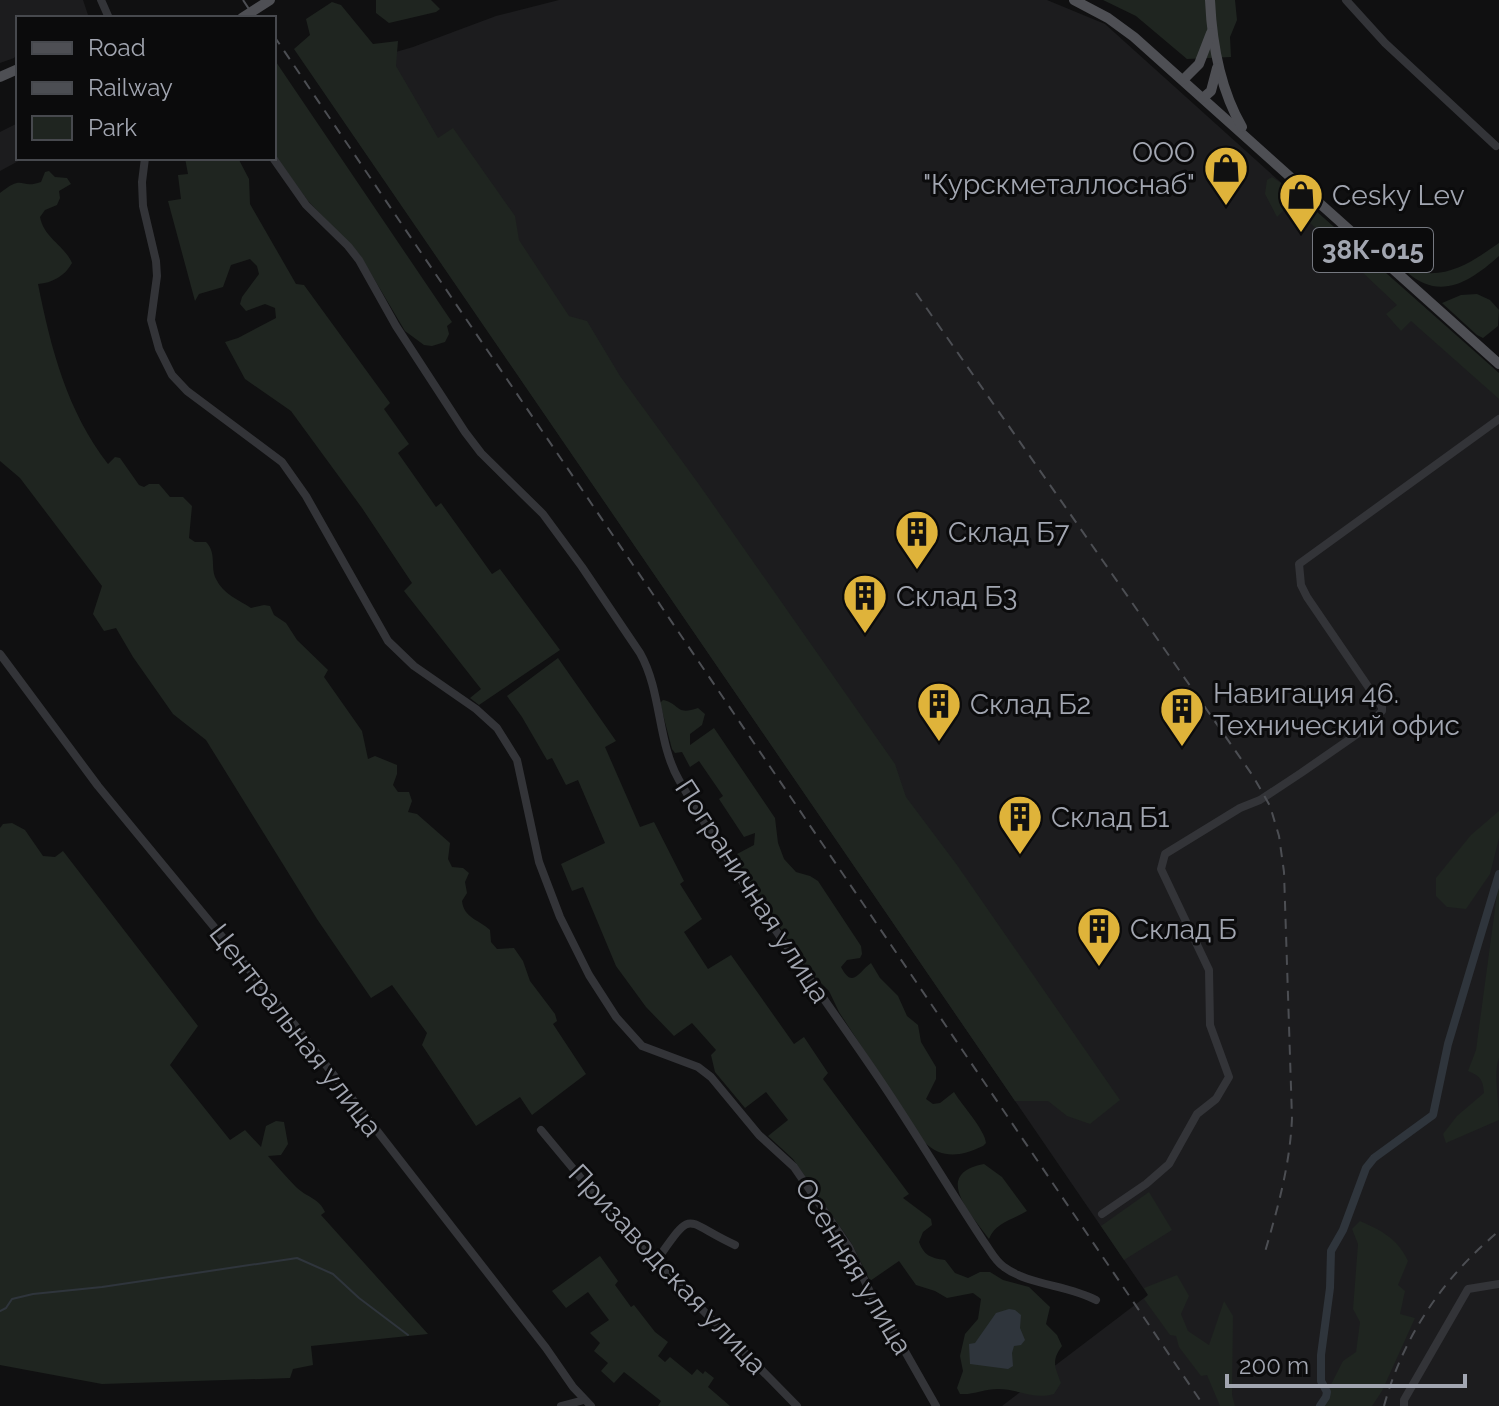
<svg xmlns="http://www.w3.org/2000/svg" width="1499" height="1406" viewBox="0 0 1499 1406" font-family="Raleway,sans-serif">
<rect width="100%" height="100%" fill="#101011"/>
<g fill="#1c1c1e">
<path d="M0,0h83l6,18h-71v35l-4,5 -14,5z"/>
<path d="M559,0h488l58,24 394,355v1027h-497l146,-111 -835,-1219 100,-29 83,-31z"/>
<path d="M18,123v35h6l-24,13v-39z"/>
</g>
<g fill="#1f2520">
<path d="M376,0h55l9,9 -4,3 -47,11 -13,-10z"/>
<path d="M1103,0h132l2,20 -7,17 1,20 -44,2 -51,-43z"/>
<path d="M332,2l9,3 32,39 25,-3 -2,25 42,72 15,-10 62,88 4,24 50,76 18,5 33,55 78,107 197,281 11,33 51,68 163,235 -30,24 -23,-8 -19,-15h-33l-721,-1052 16,-14 -4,-16z"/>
<path d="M274,59l178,263 -5,4 2,8 -4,8 -13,4 -8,-1 -19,-14 -45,-76 -52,-54 -34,-47z"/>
<path d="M185,158h53l11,21 1,25 46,80 8,1 86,118 -6,6 25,35 -11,9 38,54 5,-4 51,71 8,-5 60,81 -81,55 -9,-7 11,-9 -77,-98 8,-8 -50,-75 -71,-97 -46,-32 -20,-37 13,-4 38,-20 -1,-10 -10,-4 -19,7 -6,-7 2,-7 17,-23 -2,-8 -7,-7 -19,6 -8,22 -24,7 -4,7 -27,-100 13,-2 -3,-24 10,-1z"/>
<path d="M49,171l6,6 12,1 4,6 -12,7 1,7 -3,7 -12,5 -5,7c4,21 24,28 32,46 -7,13 -20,20 -34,21 13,65 29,127 70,180l7,-7 5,1 19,27 5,2 5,-3h10l11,13h13l9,9 -3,32 6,4h11c11,11 4,25 10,37 7,15 23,21 35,29l13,-3 6,1 4,9 12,8 11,17 31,30 -4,7 38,54 6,28 7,-3 22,9v9l-4,11 5,7h11l3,9 -4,11 9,2 33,29 -2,16 4,8 11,1 6,5 -4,9 2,11 -5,8c2,17 16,18 28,29l1,12 6,7 17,-1 9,13 7,20 25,33 2,7 -4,3 33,50 -54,41 -12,-18 -44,29 -54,-81 5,-12 -35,-48 -21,13 -54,-79 -111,-179 -33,-26 -40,-57 -17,-29 -12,3 -11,-17 9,-28 -82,-108 -20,-17v-268c25,-20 19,-3 41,-11l4,-10z"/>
<path d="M1272,177l12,8 -3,3 14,12 2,-2 10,5 192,170v26l-88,-78 -10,10 -15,-17 11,-9 -107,-101 -13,13 -12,-23 2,-14z"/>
<path d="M1499,243v13c-28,25 -59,46 -92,16l2,-3c35,13 63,-7 90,-26z"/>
<path d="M1477,294l13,6 9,10 -1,16 -15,12 -6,-3 -35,-32 19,-8z"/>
<path d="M558,658l58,83 -11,6 35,80 14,-5 30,59 -4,3 22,35 -18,13 24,37 23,-14 63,89 10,-7 24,36 -5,6 86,115 -6,4 28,21 1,6 -9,7 -4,10c5,13 11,16 26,18l10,13 13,5 12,-6h10l13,8 26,7 21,20 -4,17 11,11 5,11c-11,15 -7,21 -1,37l-7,11c-20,6 -36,-5 -56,-5 -14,0 -24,6 -38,5l-3,-6 6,-17 -3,-15 5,-22 13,-15 3,-20 -8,-6 -26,5 -12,-7 -19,-6 -17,-24 -29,20 -18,-37 -59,-85 -25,-23 20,-16 -22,-28 -21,16 -30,-36 -4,-17 5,-5 -24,-27 -18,13 -28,-29 -30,-41 -33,-79 -11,4 -11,-27 44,-21 -27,-63 -12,5 -14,-27 -5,2 -25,-43 -15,-21z"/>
<path d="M663,700c18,4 12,16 35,8l7,6 -3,11 -12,9v11l24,-17 61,90 3,25 6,16 12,13 14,4 8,5 43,65 1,8 -2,4 -13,2 -6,7c12,23 18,4 30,-4l9,15 18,18 9,20 11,9 3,17 15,25v12l-10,20 7,5 7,-1 14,-11c8,13 31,38 32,51l-3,3c-22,10 -40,14 -59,-4l-85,-130 -10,-21 -20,-20 -69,-103 -3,-14 17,-9 1,-12 -11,4 -25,-38 4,-3 -24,-35 -9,6 -8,-15 -7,1 -3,-4 -12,-46z"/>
<path d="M1499,811v27l-9,36 -24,35 -19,-2 -11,-11v-18l35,-43z"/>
<path d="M12,823l13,7 18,26 12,1 8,-6 135,175 -28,39 60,75 15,-10 16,17 5,-21 10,-5 8,1 4,22 -7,11 -13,1c9,10 18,21 28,31 10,10 23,11 29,25l-4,3 107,119 -117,12 2,19 -20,4 -3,9 -188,6 -102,-19v-537l3,-4z"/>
<path d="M1499,879v179c-6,14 0,43 0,62l-53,23 -3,-9 14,-18 27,-23c-1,-14 -4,-17 -16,-22l8,-21z"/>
<path d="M984,1164l18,13 25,34c-15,9 -32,12 -38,28 -17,-24 -58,-65 -5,-75z"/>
<path d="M1149,1192l23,38 -48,30 -23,-34z"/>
<path d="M1360,1221c21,9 38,18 48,40l-10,24 7,6 -5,23 15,4 -33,73 -10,15h-52l23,-45 13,-9 4,-30 -7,-13 5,-65 -6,-15z"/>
<path d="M600,1256l18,25 -3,4 16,22 3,-2 21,27 13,10 -10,14 7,6 5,-5 22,18 5,-6 6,5 2,-3 9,7 -6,9 22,19h-72l3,-5 -37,-29 -10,11 -13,-12 7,-8 -14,-12 6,-8 -10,-10 19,-13 -21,-28 -22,16 -14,-17z"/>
<path d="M1177,1275l12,21 -8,18 7,17 21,14 15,-44 9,15 -1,79 3,11h-15l-13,-31 -6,1 -22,-29 -3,-11 -6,-1 -26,-36 4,-4 -4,-7z"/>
</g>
<path fill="#2f353c" d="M1009,1309l6,1 6,5 -1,13 5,12 -4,5 -7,1 -2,7 1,13 -5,3 -38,-5 -1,-20 6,-1 21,-30z"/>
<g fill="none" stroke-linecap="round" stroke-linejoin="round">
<path stroke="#2f353c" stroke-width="2" d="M0,1311l6,-3 6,-9 21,-5 69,-7 195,-29 36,16 26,24 49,37"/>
<path stroke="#2f353c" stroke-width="8" d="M1320,1406l6,-9 1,-5 -6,-11v-26l9,-67 1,-37 12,-21 23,-62 8,-10 59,-43 15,-71 51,-170"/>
<g stroke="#333438" stroke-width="8">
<path d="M101,0l8,18"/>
<path d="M1346,0l39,43 111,103"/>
<path d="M145,158l-3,24 1,24 13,55 1,15 -6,44 8,29 13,26 15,16 95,71 24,34 82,145 26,25 62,43 21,19 20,32 22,102 21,55 29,58 27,42 26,29 56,21 13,10 48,58 35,32 55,80 28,60 17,25 42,74"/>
<path d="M273,158l33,47 42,41 11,14 37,66 69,106 16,21 62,61 39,53 58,86c22,39 17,89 39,127 60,105 135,202 203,303 35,52 67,106 102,159 6,8 11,19 20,25 24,18 64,18 92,33"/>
<path d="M0,654l98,132 196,238 252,324 27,39 18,19"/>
<path d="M541,1130l84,101 172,175"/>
<path d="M1102,1214l44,-30 23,-20 28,-50 19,-15 13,-22 -19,-52 -1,-55 -48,-101 4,-15 75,-46 20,-8 41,-27 62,-43 19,-19v-4l-75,-110 -6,-12 -2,-21 200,-145"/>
<path d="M656,1261c39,-54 25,-41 79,-16"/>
<path d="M561,1406l23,-6"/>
<path d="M1404,1406v-6l64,-111 31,-5"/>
</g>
<g stroke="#4e4f54" stroke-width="10">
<path d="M1074,0l34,18 26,19 365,327"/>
<path d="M1210,0c2,44 10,89 32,127"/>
<path d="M242,18l28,-18"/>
<path d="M0,77l18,-8"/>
<path d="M1183,80l16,-16 12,-31"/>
<path d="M1203,98l8,-7 6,-23"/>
</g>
<g stroke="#4c4e53" stroke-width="2" stroke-dasharray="10 8" stroke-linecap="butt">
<path d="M243,0l12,18"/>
<path d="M274,36l930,1370"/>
<path d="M916,293l337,483 17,30 9,30 5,36 8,246c-2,47 -14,89 -27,134"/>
<path d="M1384,1406c19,-70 60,-129 115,-175"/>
</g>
</g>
<defs>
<g id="shop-pin" transform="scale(2.3)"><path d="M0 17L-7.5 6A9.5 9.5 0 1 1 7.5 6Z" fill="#dfb33a" stroke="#0b0b0c"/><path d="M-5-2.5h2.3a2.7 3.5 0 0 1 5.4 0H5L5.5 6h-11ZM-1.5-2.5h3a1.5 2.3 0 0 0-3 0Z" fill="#111"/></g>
<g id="building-pin" transform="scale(2.3)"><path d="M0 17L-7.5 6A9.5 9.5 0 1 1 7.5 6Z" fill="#dfb33a" stroke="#0b0b0c"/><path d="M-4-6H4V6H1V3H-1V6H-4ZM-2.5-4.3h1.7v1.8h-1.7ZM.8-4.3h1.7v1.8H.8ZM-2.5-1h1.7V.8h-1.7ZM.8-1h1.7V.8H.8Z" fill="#111"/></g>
</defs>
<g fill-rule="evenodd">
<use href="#shop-pin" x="1226" y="168"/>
<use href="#shop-pin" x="1301" y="195"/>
<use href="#building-pin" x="917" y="532"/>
<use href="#building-pin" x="865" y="596"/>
<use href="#building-pin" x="939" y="704"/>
<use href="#building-pin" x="1182" y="709"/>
<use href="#building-pin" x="1020" y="817"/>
<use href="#building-pin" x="1099" y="929"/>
</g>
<g text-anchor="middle" stroke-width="6" stroke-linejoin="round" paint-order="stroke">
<rect fill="#0b0b0c" stroke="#757880" stroke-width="2" x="1313" y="228" width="120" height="44" rx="6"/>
<g font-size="26" font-weight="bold" fill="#a2a6b1">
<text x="1373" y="259">38К-015</text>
</g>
<g font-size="28" fill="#a2a6b1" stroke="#0b0b0c" text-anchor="start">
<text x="1195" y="162" text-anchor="end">ООО<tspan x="1195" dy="32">"Курскметаллоснаб"</tspan></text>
<text x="1332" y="205">Cesky Lev</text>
<text x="948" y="542">Склад Б7</text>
<text x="896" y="606">Склад Б3</text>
<text x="1213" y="703">Навигация 46.<tspan x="1213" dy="32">Технический офис</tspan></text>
<text x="970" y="714">Склад Б2</text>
<text x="1051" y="827">Склад Б1</text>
<text x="1130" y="939">Склад Б</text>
</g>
<g font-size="28" fill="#a2a6b1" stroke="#0b0b0c">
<text transform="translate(753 891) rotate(57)" y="10">Пограничная улица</text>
<text transform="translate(296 1030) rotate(52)" y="10">Центральная улица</text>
<text transform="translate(854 1266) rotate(59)" y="10">Осенняя улица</text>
<text transform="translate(668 1269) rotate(47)" y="10">Призаводская улица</text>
</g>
</g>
<rect x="16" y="16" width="260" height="144" fill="#0b0b0c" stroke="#47494e" stroke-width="2"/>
<rect x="32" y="42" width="40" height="12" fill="#4e4f54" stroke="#47494e" stroke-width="2"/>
<text x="88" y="56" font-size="24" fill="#a2a6b1">Road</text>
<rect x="32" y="82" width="40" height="12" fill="#4c4e53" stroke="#47494e" stroke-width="2"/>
<text x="88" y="96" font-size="24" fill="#a2a6b1">Railway</text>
<rect x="32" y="116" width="40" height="24" fill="#1f2520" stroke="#47494e" stroke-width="2"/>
<text x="88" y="136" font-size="24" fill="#a2a6b1">Park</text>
<path d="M1227 1374v12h238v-12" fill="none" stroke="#a2a6b1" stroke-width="4"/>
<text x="1239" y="1374" font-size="24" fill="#a2a6b1" stroke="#0b0b0c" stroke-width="6" paint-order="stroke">200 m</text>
</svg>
